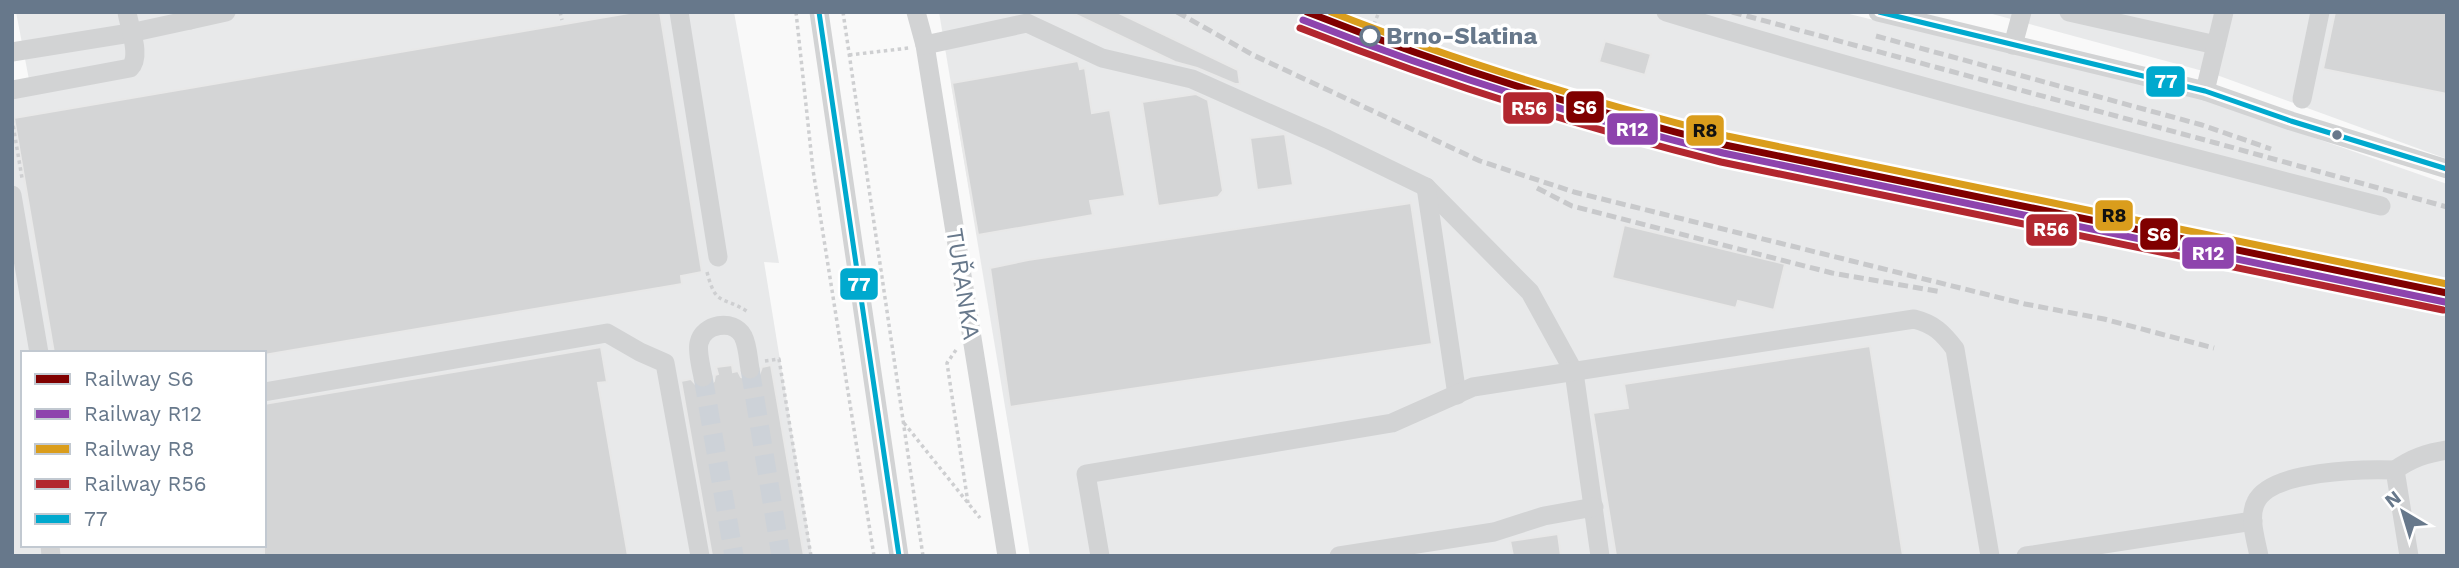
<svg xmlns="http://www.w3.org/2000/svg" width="2459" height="568" viewBox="0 0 2459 568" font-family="'Work Sans',sans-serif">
<rect width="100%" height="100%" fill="#f9f9f9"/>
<g fill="#e8e9ea" fill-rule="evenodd">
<path d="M16,12h718l45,251 -15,-1 48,294h-800v-462l19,-4zM23,353h241v192h-241z"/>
<path d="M939,12h902l364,88 242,84v372h-1417z"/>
<path d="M1985,12h462v147l-233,-85z"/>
</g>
<g fill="#d4d5d6" stroke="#e8e8e8" stroke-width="2">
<path d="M635,12h25l42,260 -21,4 1,8 -418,71v-2h-210l-40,-235z"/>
<path d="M1070,12h47l121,58 2,14h-5l-38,-16 -22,-6z"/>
<path d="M2335,12h112v82l-124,-25z"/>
<path d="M1605,41l46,13 -6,21 -46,-13z"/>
<path d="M1078,61l2,8 5,-1 7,45 18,-3 15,86 -35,5 3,14 -115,20 -26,-152z"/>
<path d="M1196,94l12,6 15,91 -5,6 -60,9 -16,-104z"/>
<path d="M1285,134l8,51 -36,5 -7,-52z"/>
<path d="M1411,203l21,141 -422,63 -20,-139 38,-8z"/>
<path d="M1624,225l161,39 -11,46 -36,-9 -2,7 -124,-30z"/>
<path d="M1870,346l33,210h-287l-23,-143 35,-5 -4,-24z"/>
<path d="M601,347l6,35 -9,1 30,173h-364v-152z"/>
<path d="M732,365l1,7 5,-1 3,6 10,4 7,-3 4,-11 9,-2 33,191h-92l-31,-175 10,-2 8,9 7,1 8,-8 1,-6 3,-1 -2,-7z"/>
<path d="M1558,534l3,22h-48l-3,-15z"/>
</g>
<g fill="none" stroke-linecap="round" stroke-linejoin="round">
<g stroke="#cdd2d8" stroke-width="19" stroke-dasharray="19 10" stroke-linecap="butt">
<path d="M750,369l31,187"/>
<path d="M703,377l31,179"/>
</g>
<g stroke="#cecfd1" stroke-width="3.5" stroke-dasharray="3.5 3.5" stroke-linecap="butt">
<path d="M560,12l2,8"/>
<path d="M796,12l17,158 61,386"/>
<path d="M843,12l80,544"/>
<path d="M1371,31l8,-19"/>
<path d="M849,55l60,-7"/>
<path d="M12,119l10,59"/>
<path d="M707,272c9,36 16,23 41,40"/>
<path d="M956,350l-9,13 21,140"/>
<path d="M765,361l14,-2 32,197"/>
<path d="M904,423l76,95"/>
</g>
<g stroke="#d2d3d4" stroke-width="19">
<path d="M188,12l2,8 36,-8"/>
<path d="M679,12l39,245"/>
<path d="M819,12l80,544"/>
<path d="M916,12l9,33 82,511"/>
<path d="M1666,12c236,72 476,133 715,194"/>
<path d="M1878,12l327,79 86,30 156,48"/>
<path d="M2069,12l147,33"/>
<path d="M925,45l102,-22 75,35 90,21 135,60 99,48 104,105 44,80 26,184"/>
<path d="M2013,45l9,-33"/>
<path d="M12,52l118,-19 60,-13"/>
<path d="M12,90l118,-22c12,-12 -1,-41 -3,-56"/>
<path d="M2205,91l19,-79"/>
<path d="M2302,99l18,-87"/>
<path d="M1426,187l31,208"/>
<path d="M12,195l27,158"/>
<path d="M703,377c-2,-10 -6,-25 -4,-34 4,-19 34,-25 44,-7 5,10 5,22 7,33"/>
<path d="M264,392l343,-59 33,19 25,11 35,193"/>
<path d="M2395,470c17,-12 32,-17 52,-20"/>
<path d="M50,545l1,11"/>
<path d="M1100,556l-14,-82 306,-51 81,-36 441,-68c20,5 29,14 41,30l35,207"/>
<path d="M1339,556l155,-24 50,-16 50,-9"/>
<path d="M2026,556l227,-35"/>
<path d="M2259,556c-3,-16 -11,-39 -3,-54 15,-32 108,-33 139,-32l14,86"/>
</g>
<g stroke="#c8c9cb" stroke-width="5" stroke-dasharray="10 5" stroke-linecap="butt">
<path d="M1177,12l76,43 227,106 94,31 451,112 79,15 110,29"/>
<path d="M1732,12l484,131 231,64"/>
<path d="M1876,36l326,89 69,24"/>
<path d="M1537,188l35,18 260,67 110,19"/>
</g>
<g stroke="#fff" stroke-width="10">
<g id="bus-1">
<path d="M819,12l80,544"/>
<path d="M1879,12l326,79 86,30 156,48"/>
</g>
</g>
<use href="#bus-1" stroke="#00a9ce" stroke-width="5"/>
<g stroke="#fff" stroke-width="12">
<path id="rail-1" d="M1307,12c136,54 276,97 418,133l722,148"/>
</g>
<g stroke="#fff" stroke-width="12">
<path id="rail-2" d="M1303,20c137,54 277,97 420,133l722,149"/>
</g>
<g stroke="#fff" stroke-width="12">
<path id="rail-3" d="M1331,12c129,51 261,90 396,124l720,148"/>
</g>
<g stroke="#fff" stroke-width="12">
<path id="rail-4" d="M1300,28c137,54 277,98 421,134l722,148"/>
</g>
<use href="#rail-1" stroke="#800000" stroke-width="7"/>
<use href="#rail-2" stroke="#8e44ad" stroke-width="7"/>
<use href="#rail-3" stroke="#da9d1c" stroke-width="7"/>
<use href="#rail-4" stroke="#b2272f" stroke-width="7"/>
</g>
<circle fill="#fff" stroke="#67788b" stroke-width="3.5" cx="1370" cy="36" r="9"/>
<circle fill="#67788b" stroke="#fff" stroke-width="2.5" cx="2337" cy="135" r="6"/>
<g text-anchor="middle" stroke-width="7" stroke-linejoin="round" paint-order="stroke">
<g font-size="24" font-weight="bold" fill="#67788b" stroke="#fff" text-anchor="start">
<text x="1386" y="44">Brno-Slatina</text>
</g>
<g font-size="24" fill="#67788b" stroke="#fff">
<text transform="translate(963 284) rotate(81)" y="8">TUŘANKA</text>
</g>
</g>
<g stroke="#fff" stroke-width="2.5">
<rect x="2145" y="65" width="41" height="33" rx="7" fill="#00a9ce"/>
<rect x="1565" y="90" width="40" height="34" rx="7" fill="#800000"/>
<rect x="1502" y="91" width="53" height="34" rx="7" fill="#b2272f"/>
<rect x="1606" y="112" width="53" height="34" rx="7" fill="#8e44ad"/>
<rect x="1685" y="114" width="40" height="33" rx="7" fill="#da9d1c"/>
<rect x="2094" y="199" width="40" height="33" rx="7" fill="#da9d1c"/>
<rect x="2025" y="213" width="53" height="34" rx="7" fill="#b2272f"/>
<rect x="2139" y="217" width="40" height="34" rx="7" fill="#800000"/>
<rect x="2181" y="236" width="54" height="34" rx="7" fill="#8e44ad"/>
<rect x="839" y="267" width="40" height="34" rx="7" fill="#00a9ce"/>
</g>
<g font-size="19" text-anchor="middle" font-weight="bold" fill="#fff">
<text x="2166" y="88">77</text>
<text x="1585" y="114">S6</text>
<text x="1529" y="115">R56</text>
<text x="1632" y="136">R12</text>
<text x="2051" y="236">R56</text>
<text x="2159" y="241">S6</text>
<text x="2208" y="260">R12</text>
<text x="859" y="291">77</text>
</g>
<g font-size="19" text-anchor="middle" font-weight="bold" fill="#111">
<text x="1705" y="137">R8</text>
<text x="2114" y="222">R8</text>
</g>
<rect width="2459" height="568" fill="none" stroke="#67788b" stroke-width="28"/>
<rect x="21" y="351" width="245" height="196" fill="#ffffff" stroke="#c2c9d1" stroke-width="2"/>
<rect x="35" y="374" width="35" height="10" fill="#800000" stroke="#c2c9d1" stroke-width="2"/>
<text x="84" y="386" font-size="21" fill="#67788b">Railway S6</text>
<rect x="35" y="409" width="35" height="10" fill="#8e44ad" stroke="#c2c9d1" stroke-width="2"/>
<text x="84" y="421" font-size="21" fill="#67788b">Railway R12</text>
<rect x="35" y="444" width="35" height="10" fill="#da9d1c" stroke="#c2c9d1" stroke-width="2"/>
<text x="84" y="456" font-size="21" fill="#67788b">Railway R8</text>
<rect x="35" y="479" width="35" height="10" fill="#b2272f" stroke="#c2c9d1" stroke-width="2"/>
<text x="84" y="491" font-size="21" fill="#67788b">Railway R56</text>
<rect x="35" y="514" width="35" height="10" fill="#00a9ce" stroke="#c2c9d1" stroke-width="2"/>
<text x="84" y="526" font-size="21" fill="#67788b">77</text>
<g transform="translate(2403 512) rotate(322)" stroke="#ffffff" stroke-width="5" paint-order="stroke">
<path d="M0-5L12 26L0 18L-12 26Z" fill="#67788b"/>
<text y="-10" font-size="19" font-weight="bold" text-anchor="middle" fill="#67788b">N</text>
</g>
</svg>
